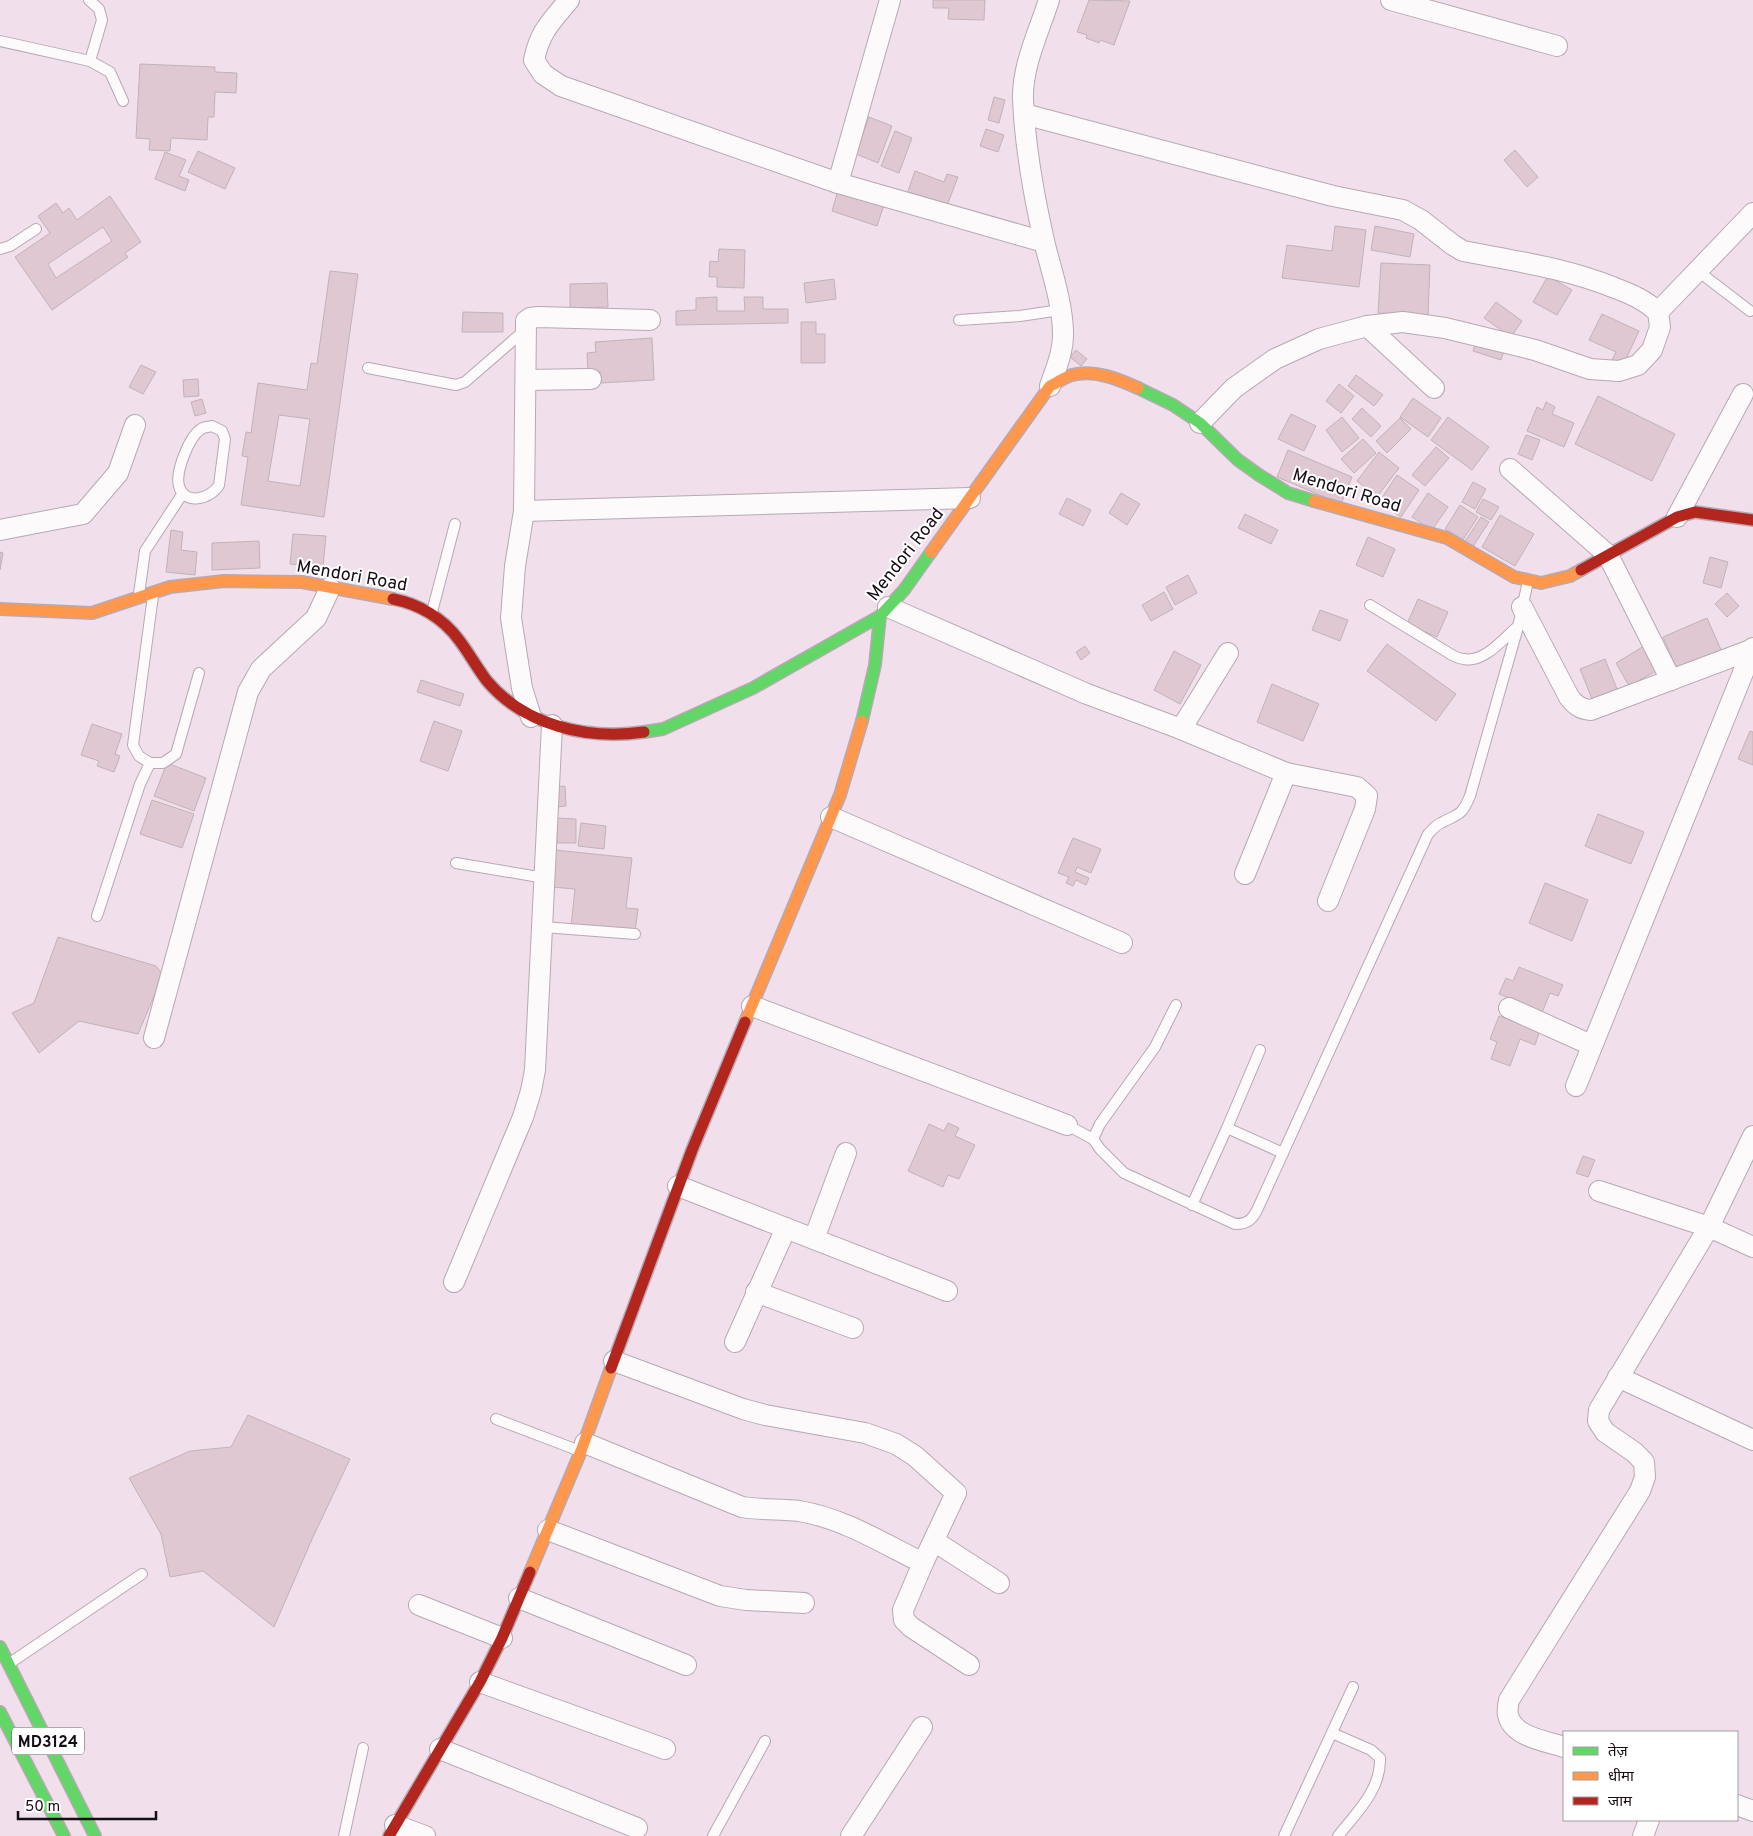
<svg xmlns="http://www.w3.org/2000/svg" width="1753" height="1836" viewBox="0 0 1753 1836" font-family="Overpass,'Noto Sans Devanagari',sans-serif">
<rect width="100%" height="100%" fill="#f1e0ec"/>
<g fill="#dfc8d1" stroke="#c1b2b9" fill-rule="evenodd">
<path d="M933,0h52l-1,20 -36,-1 1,-11h-16z"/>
<path d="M1089,0l41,1 -16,44 -14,-5 -1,3 -13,-5 1,-3 -10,-3z"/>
<path d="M140,64l75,3v5l22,1 -1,20 -21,-1 -1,25h-6l-1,23 -36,-2 -1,13 -21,-1 1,-11 -14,-1z"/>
<path d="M994,97l11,3 -6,23 -11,-3z"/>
<path d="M869,117l23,9 -14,37 -22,-9z"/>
<path d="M986,129l18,6 -6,17 -18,-6z"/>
<path d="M895,131l17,7 -13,35 -18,-7z"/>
<path d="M1515,150l23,27 -11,10 -23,-27z"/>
<path d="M198,151l37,17 -10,21 -37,-17z"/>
<path d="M165,152l21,8 -7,16 10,4 -4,11 -30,-12z"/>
<path d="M915,171l29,11 3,-8 11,3 -13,34 -39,-14z"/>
<path d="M838,190l46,15 -7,21 -45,-15z"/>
<path d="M110,196l31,46 -16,11 3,4 -76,53 -37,-53 35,-24 -12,-17 18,-13 7,10 6,-5 8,12zM103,227l9,14 -56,37 -8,-14z"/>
<path d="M1335,226l31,4 -7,57 -77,-9 5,-33 45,6z"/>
<path d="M1375,226l39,8 -4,23 -39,-7z"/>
<path d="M719,249l26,1 -1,38 -27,-1v-10h-8l1,-16 8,1z"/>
<path d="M1381,263l49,2 -2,50 -50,-2z"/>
<path d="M330,271l28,3 -34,243 -83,-12 7,-48 -6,-1 4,-24 5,1 7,-50 49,7 4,-27 6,1zM279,415l31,4 -10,67 -32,-5z"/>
<path d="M1548,276l24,14 -15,25 -24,-13z"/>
<path d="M834,279l2,20 -30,4 -2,-20z"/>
<path d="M607,283l1,24 -38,1v-24z"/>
<path d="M717,297v14h28l-1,-14h19v12h25v14l-112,2v-14l20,-1v-12z"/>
<path d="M1496,302l26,19 -11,16 -27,-19z"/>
<path d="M463,312l40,1v19h-41z"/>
<path d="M1602,314l37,17 -16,34 -11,-5 4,-8 -27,-12z"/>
<path d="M801,322h15v12h9v29h-24z"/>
<path d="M652,338l2,42 -54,3v-11l-12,1 -1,-20 9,-1 -1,-10z"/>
<path d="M1476,342l28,9 -3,9 -28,-9z"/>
<path d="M1076,350l11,9 -6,7 -11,-9z"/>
<path d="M141,365l15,7 -13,22 -14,-7z"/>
<path d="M1356,375l27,20 -9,11 -26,-20z"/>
<path d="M198,379l1,17 -15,1 -1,-17z"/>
<path d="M1339,384l15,12 -13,17 -15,-12z"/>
<path d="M1598,396l77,38 -23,47 -77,-37z"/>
<path d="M1413,398l28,20 -13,19 -28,-20z"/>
<path d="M202,399l4,14 -11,3 -4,-14z"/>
<path d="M1546,402l9,5 -3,7 22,9 -10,24 -37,-16 10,-24 6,3z"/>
<path d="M1362,408l19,18 -10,11 -19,-18z"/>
<path d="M1291,414l25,12 -12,25 -26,-12z"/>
<path d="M1342,417l17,21 -17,14 -16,-22z"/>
<path d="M1448,417l41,30 -17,23 -41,-30z"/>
<path d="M1400,418l11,11 -24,24 -11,-12z"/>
<path d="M1526,435l14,5 -8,20 -14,-6z"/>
<path d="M1363,439l13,14 -22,20 -13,-14z"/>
<path d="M1436,447l13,11 -24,28 -13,-11z"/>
<path d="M1288,450l64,27 -11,27 -64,-27z"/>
<path d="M1379,452l20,16 -22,29 -20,-16z"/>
<path d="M1397,475l22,15 -18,27 -22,-15z"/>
<path d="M1473,482l13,7 -11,20 -13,-7z"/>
<path d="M1121,493l19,11 -13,21 -18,-12z"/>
<path d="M1428,493l20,14 -16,23 -20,-13z"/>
<path d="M1067,498l24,12 -8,16 -24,-12z"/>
<path d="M1483,499l16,8 -8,13 -15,-8z"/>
<path d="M1460,505l18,12 -15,23 -18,-11z"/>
<path d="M1245,514l33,16 -7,14 -33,-16z"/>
<path d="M1500,515l34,19 -19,32 -33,-19z"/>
<path d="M1481,517l8,5 -17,26 -8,-5z"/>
<path d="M171,530l12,2 -2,18 16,2 -2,23 -29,-3z"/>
<path d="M293,534l33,2 -3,31 -33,-3z"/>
<path d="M1368,537l27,12 -12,28 -27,-12z"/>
<path d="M259,541l1,27 -48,2v-27z"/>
<path d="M0,552l3,1 -3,17z"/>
<path d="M1710,557l18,5 -7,26 -18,-5z"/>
<path d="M1188,575l9,18 -22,12 -9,-18z"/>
<path d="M1164,592l9,17 -22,12 -9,-16z"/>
<path d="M1727,593l12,13 -12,11 -12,-13z"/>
<path d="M1418,599l30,13 -11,25 -30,-13z"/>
<path d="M1320,610l28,10 -8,21 -28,-11z"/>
<path d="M1707,618l15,34 -44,20 -15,-35z"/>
<path d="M1649,643l14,24 -34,19 -13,-23z"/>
<path d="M1387,644l69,50 -20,27 -69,-50z"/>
<path d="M1085,646l5,7 -9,7 -5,-8z"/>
<path d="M1174,651l27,14 -21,39 -26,-14z"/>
<path d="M1605,659l12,30 -25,10 -12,-30z"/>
<path d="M421,680l43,14 -4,12 -43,-14z"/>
<path d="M1272,684l47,20 -16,37 -46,-19z"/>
<path d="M434,721l28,10 -14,40 -28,-10z"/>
<path d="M92,724l30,10 -7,20 5,2 -6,16 -17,-6 2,-5 -18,-6z"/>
<path d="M1750,731l3,1v33l-15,-6z"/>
<path d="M167,763l39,15 -12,33 -40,-15z"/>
<path d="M565,786l1,20 -11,1 -1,-20z"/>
<path d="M152,800l42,14 -12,34 -42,-14z"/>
<path d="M1598,814l46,18 -13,32 -46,-18z"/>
<path d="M557,818l19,1v24h-19z"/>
<path d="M581,823l25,3 -2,23 -26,-3z"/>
<path d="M1073,838l28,11 -10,24 -14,-6 -2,5 14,6 -3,7 -10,-5 -3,6 -7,-3 3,-6 -11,-4z"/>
<path d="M555,850l77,8 -6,50 12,1 -3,23 -64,-6 4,-37 -24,-2z"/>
<path d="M1545,883l43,17 -16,41 -43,-18z"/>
<path d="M58,937l98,29 7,9 -25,59 -59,-13 -40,32 -27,-40 22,-10z"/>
<path d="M1519,967l44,18 -5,11 -8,-3 -9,22 -19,-12 -23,-9 7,-16 7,3z"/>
<path d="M1499,1016l41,14 -5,15 -15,-6 -10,27 -19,-7 6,-17 -7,-3z"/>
<path d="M948,1123l11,5 -4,8 20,9 -16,34 -11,-4 -5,12 -35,-16 21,-47 15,7z"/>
<path d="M1583,1156l12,4 -7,17 -12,-4z"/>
<path d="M248,1415l102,44 -37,78 -39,90 -71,-56 -33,6 -9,-43 -32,-56 61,-27 41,-4z"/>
</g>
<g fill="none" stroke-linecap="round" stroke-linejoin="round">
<g stroke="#b6a9b3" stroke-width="12">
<g id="lane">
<path d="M89,0l10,9 3,11 -12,41"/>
<path d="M0,41l90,20 20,11 13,29"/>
<path d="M0,249l10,-3 26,-17"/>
<path d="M1698,271l52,40"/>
<path d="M959,320l61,-4 40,-6"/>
<path d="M368,368l88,17 9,-3 60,-52"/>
<path d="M212,426l10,5 3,8 -6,46c-8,14 -35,21 -40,1 -4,-14 10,-49 22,-57 3,-2 7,-2 11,-3z"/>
<path d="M139,594l6,-43 38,-58"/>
<path d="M153,596l-20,149 6,11 11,7h13l13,-9 23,-81"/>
<path d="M1370,605l82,50c4,2 8,4 12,4 20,4 39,-20 53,-32"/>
<path d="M432,612l23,-88"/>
<path d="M456,863l89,15"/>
<path d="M97,916l43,-132 10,-21"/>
<path d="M543,927l92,7"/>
<path d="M1176,1005l-21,42 -55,77 -7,15 7,10 24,24 111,51c13,0 18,-5 23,-16l170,-374c4,-4 8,-9 13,-11 18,-10 20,-6 29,-27l48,-169 10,-46"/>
<path d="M1067,1125l26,14"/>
<path d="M1227,1128l56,25"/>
<path d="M1192,1205l35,-77 33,-78"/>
<path d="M496,1419l84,32"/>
<path d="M10,1663l132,-89"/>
<path d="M1332,1733l39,17 9,8c1,32 -23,54 -42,78"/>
<path d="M344,1836l19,-88"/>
<path d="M713,1836l52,-95"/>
<path d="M1284,1836l69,-149"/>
</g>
</g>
<g stroke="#b6a9b3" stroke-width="22">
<g id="street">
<path d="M569,0c-18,22 -29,31 -35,60l9,14 18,12 277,97 206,59"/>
<path d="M1049,0c-10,31 -27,66 -26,99 2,50 11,98 22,146 7,28 17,57 18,86 1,20 -7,37 -13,55"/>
<path d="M1391,0l166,46"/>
<path d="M1024,114l309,82 70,14 18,10 32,25 10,6c51,10 103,17 152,37 16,6 30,12 43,24l2,15 -8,23 -14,15 -19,6 -29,-2 -55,-19 -90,-22 -42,-6 -36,4 -48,13 -44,20 -41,29 -34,35"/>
<path d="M838,183l52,-183"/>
<path d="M1658,312l95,-99"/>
<path d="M1367,326l67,62"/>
<path d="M526,380l65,-1"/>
<path d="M1510,469l98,86 63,125"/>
<path d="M524,511l446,-13"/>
<path d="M1677,517l66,-123"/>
<path d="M0,530l83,-16 35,-41 17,-48"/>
<path d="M888,607l199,87 94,35 105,44 71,14 10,9 -2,13 -37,92"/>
<path d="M1522,607l47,90c6,8 11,12 22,13l162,-61"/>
<path d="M531,717l-9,-29 -11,-70 4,-52 9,-55 2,-190 4,-3 8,-1 112,3"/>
<path d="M1181,729l47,-76"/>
<path d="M831,817l291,126"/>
<path d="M1245,874l41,-101"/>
<path d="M752,1006l315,119"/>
<path d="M1509,1008l82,37"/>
<path d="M154,1038l94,-346 13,-23 55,-51 14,-30"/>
<path d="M1576,1086l177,-438"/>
<path d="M678,1186l269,105"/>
<path d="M1599,1191l110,36 44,20"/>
<path d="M814,1239l32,-86"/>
<path d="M454,1282l69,-165 8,-26 4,-21 17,-345"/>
<path d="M756,1292l97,36"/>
<path d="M735,1342l51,-114"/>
<path d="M614,1361l129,48 22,6 100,18 31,11 19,12 41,37 -33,70 -20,47 1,10 7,7 58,38"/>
<path d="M1618,1377l135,63"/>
<path d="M585,1443l157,64c19,3 38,2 57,4 44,7 85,33 124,52"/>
<path d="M548,1530l172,66 26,4 58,3"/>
<path d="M934,1541l65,42"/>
<path d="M519,1598l167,67"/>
<path d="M419,1605l83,33"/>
<path d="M480,1682l185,67"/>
<path d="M1564,1747c-18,-6 -51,-10 -56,-32 -1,-4 0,-10 1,-15l131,-209 5,-14 -1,-15 -10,-10 -29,-20 -7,-11 1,-11 110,-183 44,-91"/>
<path d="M440,1749l197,79"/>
<path d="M1737,1805l16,6"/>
<path d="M395,1825l30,11"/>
<path d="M851,1836l71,-109"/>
<path d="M1643,1836l6,-16"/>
</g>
</g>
<g stroke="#b6a9b3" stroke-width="14">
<g id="fast">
<path d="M1138,388l35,17 27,18 38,37 21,15 29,18 26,8"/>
<path d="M862,721l13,-56 5,-49"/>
<path d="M644,732l19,-3 90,-41 127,-72 24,-26 27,-38"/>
<path d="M0,1647l95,189"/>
<path d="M0,1712l64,124"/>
</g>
</g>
<g stroke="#b6a9b3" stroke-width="14">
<g id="slow">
<path d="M1314,501l133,37 67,39 27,6 29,-7 11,-6"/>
<path d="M931,552l119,-166c7,-3 14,-9 22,-11 22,-6 46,4 66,13"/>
<path d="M0,609l92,4 78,-26 54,-6 78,1 91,17"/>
<path d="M745,1022l95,-227 22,-74"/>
<path d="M530,1572l51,-121 30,-83"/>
</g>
</g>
<g stroke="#b6a9b3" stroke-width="14">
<g id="jam">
<path d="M1581,570l96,-53 18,-5 58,8"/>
<path d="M393,599c26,5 50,19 66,41 10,13 18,28 28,41 38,45 101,59 157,51"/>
<path d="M611,1368l81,-218 53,-128"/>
<path d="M389,1836l91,-154 22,-44 28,-66"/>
</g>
</g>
<use href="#lane" stroke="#fdfafc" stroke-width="10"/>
<use href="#street" stroke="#fdfafc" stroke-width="20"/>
<use href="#fast" stroke="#63d668" stroke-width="11"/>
<use href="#slow" stroke="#ff974d" stroke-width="11"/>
<use href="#jam" stroke="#b3261e" stroke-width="11"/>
</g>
<g text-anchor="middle" stroke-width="4" stroke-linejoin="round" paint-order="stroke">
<rect fill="#fff" stroke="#5d565b" stroke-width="1" x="12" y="1727.5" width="72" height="27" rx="4"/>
<g font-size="16" font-weight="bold" fill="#170d15">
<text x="48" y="1747">MD3124</text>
</g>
<g font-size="18" fill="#170d15" stroke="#fff">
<text transform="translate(1347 490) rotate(17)" y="6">Mendori Road</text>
<text transform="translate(905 554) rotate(-52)" y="6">Mendori Road</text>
<text transform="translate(352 575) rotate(10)" y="6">Mendori Road</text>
</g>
</g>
<rect x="1563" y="1731" width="175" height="90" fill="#ffffff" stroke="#a29ea1"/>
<rect x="1573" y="1747" width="25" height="8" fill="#63d668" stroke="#a29ea1"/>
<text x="1608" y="1756" font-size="15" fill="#170d15">तेज़</text>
<rect x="1573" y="1772" width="25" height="8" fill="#ff974d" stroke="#a29ea1"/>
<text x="1608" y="1781" font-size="15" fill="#170d15">धीमा</text>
<rect x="1573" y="1797" width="25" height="8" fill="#b3261e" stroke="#a29ea1"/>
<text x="1608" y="1806" font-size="15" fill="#170d15">जाम</text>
<path d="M18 1811v8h138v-8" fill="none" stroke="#170d15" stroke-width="2.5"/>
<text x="25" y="1811" font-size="15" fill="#170d15" stroke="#ffffff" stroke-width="4" paint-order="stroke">50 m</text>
</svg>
